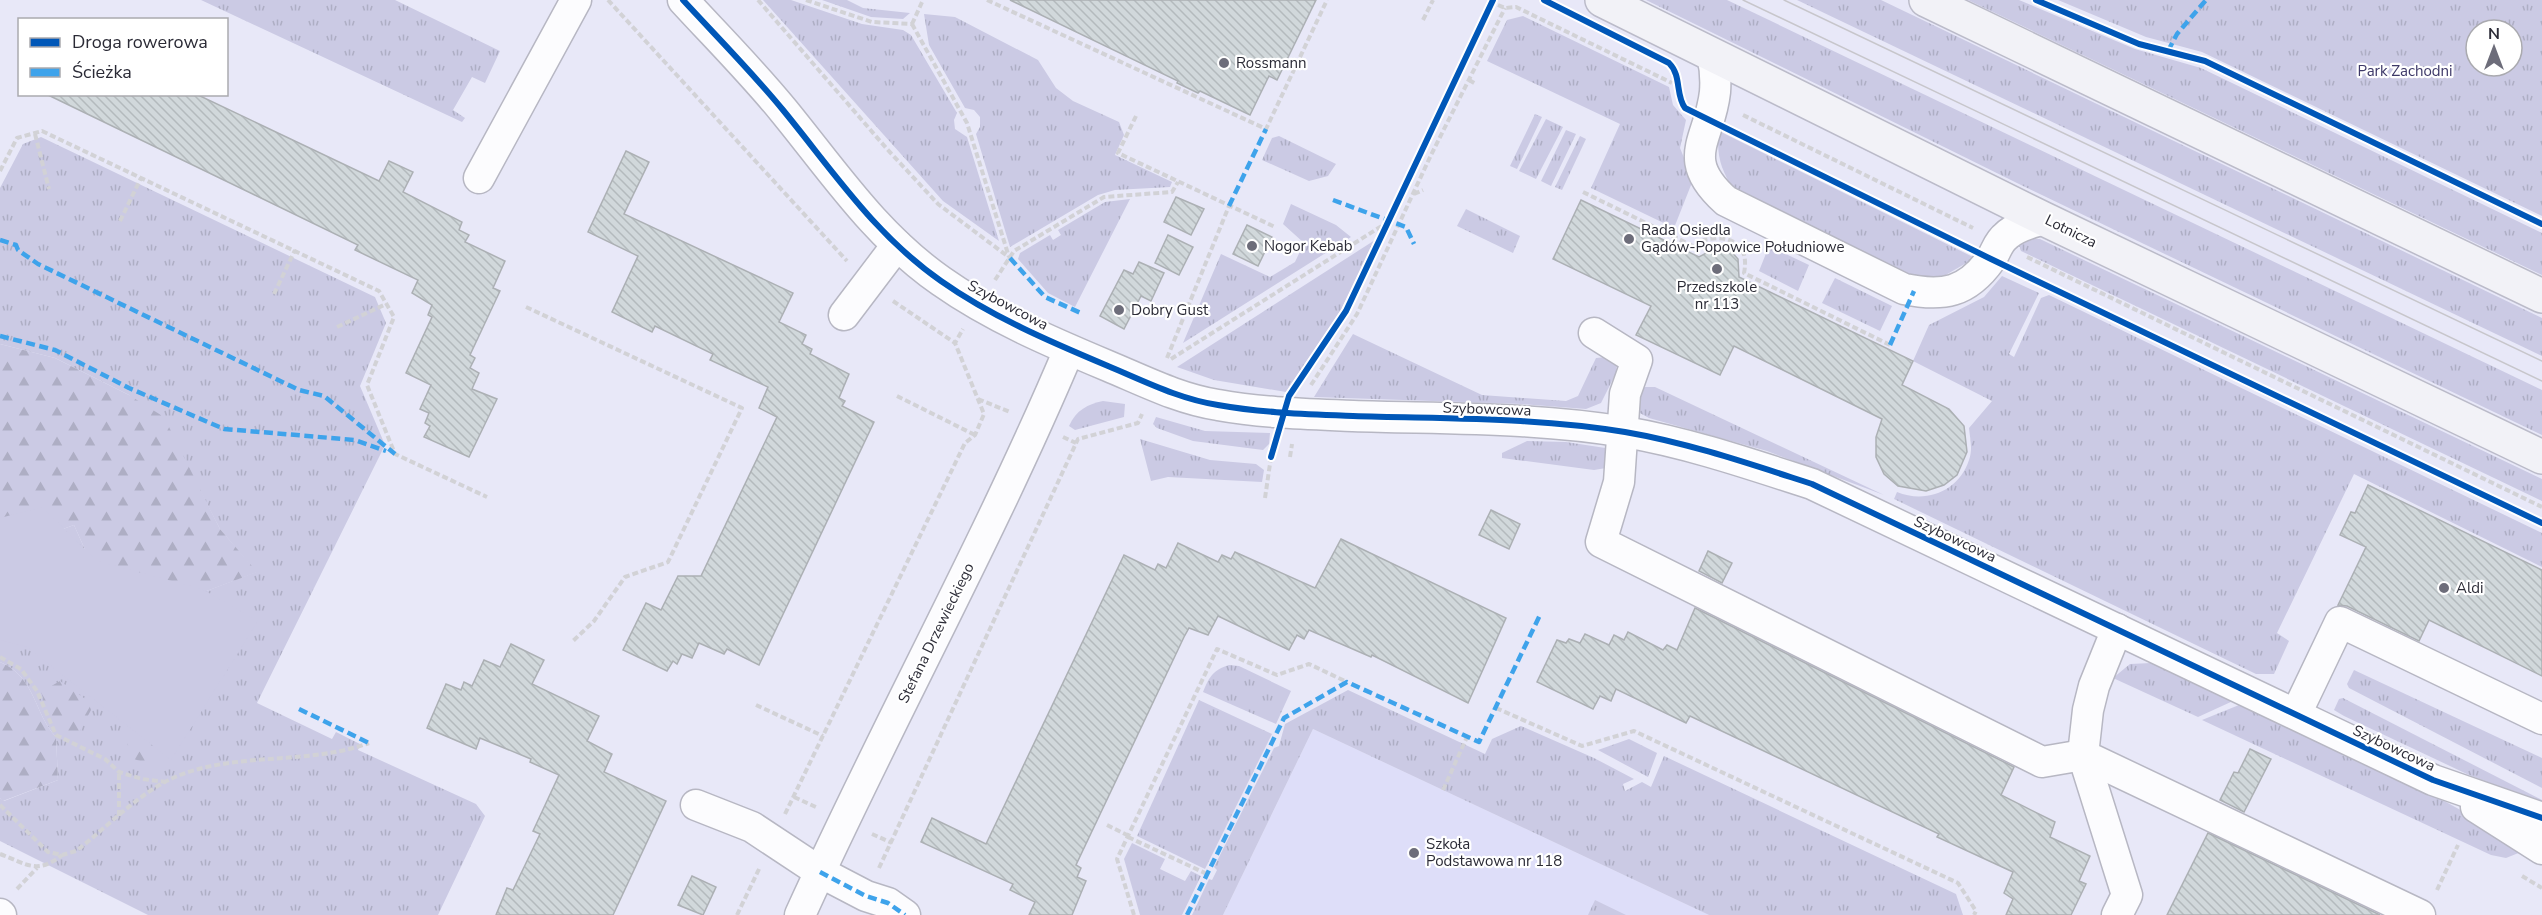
<svg xmlns="http://www.w3.org/2000/svg" width="2542" height="915" viewBox="0 0 2542 915" font-family="'Nunito Sans',sans-serif">
<defs>
<pattern id="grass-tufts" width="24" height="20" patternUnits="userSpaceOnUse" patternTransform="scale(1.5)"><rect width="24" height="20" fill="#cbcae4"/><path d="M3 7l-1-3M5 7V3M7 7l1-3M15 17l-1-3M17 17v-4M19 17l1-3" fill="none" stroke="#aeaec4"/></pattern>
<pattern id="forest-firs" width="22" height="20" patternUnits="userSpaceOnUse" patternTransform="scale(1.5)"><rect width="22" height="20" fill="#cbcae4"/><path d="M5 1l3.5 6h-7zM16 11l3.5 6h-7z" fill="#aeaec4"/></pattern>
<pattern id="building-back-hatch" width="6" height="6" patternUnits="userSpaceOnUse" patternTransform="scale(1.5)"><rect width="6" height="6" fill="#d1d8db"/><path d="M-1 5l2 2M0 0l6 6M5-1l2 2" fill="none" stroke="#b4babd"/></pattern>
</defs>
<rect width="100%" height="100%" fill="#e8e8f8"/>
<path fill="#dedef9" d="M1313,729l396,186h-486z"/>
<g fill="url(#grass-tufts)" fill-rule="evenodd">
<path d="M201,0h194l105,51 -15,32 -13,-6 -19,33 12,8 -3,4z"/>
<path d="M763,0h28l71,24 41,6 8,5 46,78 -3,7 1,9 12,8 32,104 -56,-40z"/>
<path d="M822,0h25l16,8 47,5 -7,6 -32,-2z"/>
<path d="M1646,0h81l815,390v45l-521,-250z"/>
<path d="M1797,0h84l661,318v38z"/>
<path d="M1968,0h51l116,49 66,19 341,165v42z"/>
<path d="M2058,0h484v216l-340,-164 -56,-15zM2476,30h36v36h-36z"/>
<path d="M924,14l31,3 83,43 18,28 17,13 46,21 5,13 -9,20 57,27 -2,5 -55,3 -17,5 -88,52 -34,-113 4,-7v-10l-6,-7 -9,-2 -36,-63z"/>
<path d="M1523,16l146,71 4,18 13,15 -6,28 13,32 -19,48 -83,-40 29,-64 -133,-63 20,-41z"/>
<path d="M1535,114l7,3 -25,52 -7,-3z"/>
<path d="M1546,119l17,8 -27,52 -17,-8z"/>
<path d="M1566,130l10,4 -25,52 -10,-5z"/>
<path d="M1719,131l256,127 -38,22h-26l-177,-90c-13,-20 -18,-35 -15,-59z"/>
<path d="M1279,136l57,28 -8,12 -19,5 -47,-21 10,-22z"/>
<path d="M1580,136l6,3 -24,51 -7,-3z"/>
<path d="M41,137l334,160 11,26 -26,63 25,59 -128,258 75,36 4,-7 24,12 -2,6 118,54 9,12 -47,99h-290l-148,-74v-43l4,3 54,-21 -2,-43c-22,-23 -20,-60 -56,-75v-110l74,-27 30,67 92,3 60,-23 -36,-43 -28,-54 -63,-80 -74,-37 -55,-14v-156l23,-44z"/>
<path d="M1130,199l-55,108 -27,-14 -30,-34 2,-6 30,-18 3,5 8,-5 -3,-5 47,-28z"/>
<path d="M1291,204l45,21 15,12 -168,106 38,-89 49,23 25,-15 9,-19 -21,-19z"/>
<path d="M1466,209l54,27 -7,17 -56,-27z"/>
<path d="M2026,239h14l502,240v22l-521,-250 -1,-4 -4,-2z"/>
<path d="M1375,240l-34,70 -55,82 -72,-12 -37,-13z"/>
<path d="M1769,246l40,19 -11,26 -39,-20z"/>
<path d="M2002,276l37,17 -30,61 5,3 27,-59 8,-3 493,238v34l-188,-93 -77,159 12,8 -15,33h-18l-362,-175 3,-7c29,12 62,-1 72,-32 4,-11 1,-21 0,-32l23,-27 -79,-40 16,-36 55,-28z"/>
<path d="M1835,278l57,28 -12,25 -58,-28z"/>
<path d="M1353,334l129,61 84,6 12,-5 18,-38 10,-1 11,8 -1,8 -15,30 -15,6 -64,-5 -208,-7z"/>
<path d="M1645,387h10l229,108 -117,-44 -118,-33 -11,-6 -1,-18z"/>
<path d="M1103,401l22,3 -1,13 -49,13 -6,-4c7,-16 19,-22 34,-25z"/>
<path d="M1156,417l49,14 65,2 -1,11 -6,6 -70,-9 -36,-13 -4,-4z"/>
<path d="M1140,439l70,21 46,4 8,6 -2,12 -94,-5 -17,4z"/>
<path d="M1527,441l39,1 46,7v18l-18,3 -92,-12v-5z"/>
<path d="M2151,663l11,3 71,35 -35,16 -85,-39 17,-14z"/>
<path d="M1229,665l10,1 52,25 -15,33 -73,-32c6,-15 10,-22 26,-27z"/>
<path d="M2354,670l188,88v30l-193,-100 -2,-4z"/>
<path d="M1348,690l137,64 7,-15 29,-13 73,32 40,21 -11,5 2,7 17,-9 9,5 13,-31 292,138 7,21h-254l-396,-186 -90,186h-31l17,-36 3,1 5,-10 -3,-3 60,-119 5,-2 6,-22z"/>
<path d="M2343,698l199,102v4l-73,-29 -125,-59 -10,-6 5,-11z"/>
<path d="M1199,700l73,34 -67,135 -68,-33z"/>
<path d="M2239,705l207,97 49,27 26,23 -15,6 -15,-3 -289,-135z"/>
<path d="M1629,739l28,14 -9,24 -50,-27z"/>
<path d="M1132,843l33,16 -5,10 25,12 6,-10 10,5 -19,39h-42l-16,-56z"/>
<path d="M1595,900l31,15h-38z"/>
</g>
<g fill="url(#forest-firs)">
<path d="M0,344l55,14 74,37 35,22 56,112 37,43 -61,23 -92,-3 -30,-67 -74,27z"/>
<path d="M0,662c36,15 34,52 56,75l2,43 -55,21 -3,-3z"/>
<path d="M60,681l28,20 3,9 -15,28c-23,-8 -27,-25 -35,-46z"/>
<path d="M129,721l43,26c-14,18 -19,19 -41,11l-6,-24z"/>
</g>
<path fill="#cbcae4" d="M42,507l55,54 105,28 56,32 -87,139 -144,-113 -27,-7v-122z"/>
<g fill="url(#building-back-hatch)" stroke="#acb0b4" stroke-width="1.5">
<path d="M1010,0h306l-39,80 -8,-4 -19,39 -50,-24 -2,2 -21,-10 1,-2z"/>
<path d="M46,94h150l183,87 10,-20 24,11 -10,20 59,30 -3,8 10,5 -4,7 40,19 -12,27 7,3 -30,64 5,3 -5,10 9,5 -7,16 25,10 -28,58 -45,-20 6,-11 -5,-3 4,-10 -9,-4 11,-24 -25,-12 26,-56 -4,-2 4,-10 -20,-12 6,-13 -63,-30 3,-5z"/>
<path d="M626,151l23,11 -25,52 169,79 -14,29 27,13 -4,9 10,5 -2,5 39,20 -10,24 6,3 -3,5 32,16 -115,243 -32,-16 -3,5 -25,-11 -7,15 -10,-4 -5,10 -4,-3 -6,10 -44,-21 23,-47 15,7 17,-34h23l76,-159 -18,-9 9,-21 -58,-27 3,-6 -58,-28 -3,6 -40,-20 26,-56 -50,-24z"/>
<path d="M1176,197l28,12 -13,26 -27,-13z"/>
<path d="M1581,200l118,57 18,-10 12,2 9,10 1,18 174,84 -11,24 47,24 15,17 3,26 -10,23 -13,10 -18,6 -28,-5 -14,-12 -8,-17v-20l6,-18 -148,-73 -14,29 -84,-40 15,-29 -98,-47z"/>
<path d="M1247,225l25,12 -14,29 -25,-12z"/>
<path d="M1168,235l25,12 -14,28 -24,-12z"/>
<path d="M1139,262l25,11 -13,28 -10,-5 -17,33 -24,-13 24,-46 9,4z"/>
<path d="M2368,485l174,85v106l-113,-56 -10,21 -72,-35 -9,-1 28,-58 -26,-12 11,-23 4,1z"/>
<path d="M1491,510l29,14 -11,25 -30,-14z"/>
<path d="M1341,539l165,79 -38,85 -96,-48 -1,2 -62,-27 -5,9 -7,-4 -8,15 -71,-34 -10,19 -19,-7 -5,9 -108,228 5,3 -4,9 9,4 -14,34h-43l6,-13 -25,-12 3,-6 -92,-42 11,-24 54,26 138,-289 31,15 3,-6 8,4 12,-25 40,19 4,-7 9,4 4,-7 80,36z"/>
<path d="M1708,551l24,12 -10,20 -23,-12z"/>
<path d="M1695,608l319,159 -13,28 54,27 -5,15 40,19 -11,25 7,3 -15,31h-65l7,-16 -9,-6 9,-21 -76,-35 2,-3 -249,-118 -4,7 -70,-34 -5,12 -11,-5 -7,13 -56,-27 20,-42 9,3 3,-4 11,4 5,-9 24,11 5,-10 10,5 4,-8 35,18 4,-5 10,5z"/>
<path d="M511,644l33,16 -12,24 67,32 -12,25 25,13 -8,18 62,29 -53,114h-117l11,-27 6,2 27,-56 -7,-3 26,-56 -29,-13 1,-3 -51,-21 -4,11 -49,-21 19,-44 15,6 3,-8 8,4 12,-26 16,7z"/>
<path d="M2250,749l21,10 -27,53 -24,-12 14,-28 4,1z"/>
<path d="M2208,833l172,82h-213z"/>
<path d="M692,876l24,11 -13,28 -25,-10z"/>
</g>
<g fill="none" stroke-linecap="round" stroke-linejoin="round">
<g stroke="#b7b7c3" stroke-width="33">
<g id="minor">
<path d="M683,0c34,37 69,72 100,110 50,61 92,125 158,171 51,36 110,61 167,85 36,15 71,33 110,39 44,8 90,9 135,11 90,3 183,1 272,16 64,11 125,32 187,52l621,296 109,38"/>
<path d="M1712,55c3,12 4,24 3,37 -5,48 -37,66 11,109l178,88c39,8 63,4 87,-30 5,-7 7,-17 15,-23 10,-10 25,-13 38,-17"/>
<path d="M479,178l97,-178"/>
<path d="M844,315l53,-70"/>
<path d="M1594,333l43,27 -12,34 -6,88 -18,60 441,220 41,-7 44,140 -10,20"/>
<path d="M2117,629l-23,57 -6,24 -5,45 337,160"/>
<path d="M2296,714l44,-92 202,97"/>
<path d="M696,805l56,22 68,45 46,24 22,7 17,12"/>
<path d="M2476,807l66,42"/>
<path d="M0,914l1,1"/>
<path d="M800,915c86,-190 188,-373 269,-565"/>
</g>
</g>
<g stroke="#bbbbc9" stroke-width="36">
<g id="major">
<path d="M1602,0l442,219 498,238"/>
<path d="M1926,0l616,296"/>
</g>
</g>
<g stroke="#d2d2d6" stroke-width="4" stroke-dasharray="6 3" stroke-linecap="butt">
<path d="M608,0l239,261"/>
<path d="M758,0l129,149 51,55 72,54"/>
<path d="M806,0l66,22 40,2"/>
<path d="M987,0l279,129 61,-129"/>
<path d="M1498,5l7,3 11,-1 156,76"/>
<path d="M1423,20l10,-20"/>
<path d="M912,24l55,99 42,134"/>
<path d="M912,24l11,-24"/>
<path d="M1469,80l7,4"/>
<path d="M1743,115l230,113"/>
<path d="M1136,116l-18,37 157,74"/>
<path d="M35,134l14,55"/>
<path d="M0,171l17,-33 25,-7 337,160 15,26 -27,68 28,69 92,43"/>
<path d="M1583,192l114,56 7,-8c26,-6 46,4 40,33l146,72"/>
<path d="M1414,194l9,-4"/>
<path d="M120,221l21,-43"/>
<path d="M2027,257l515,250"/>
<path d="M995,280l19,-29 90,-54 68,-5 6,-10"/>
<path d="M274,294l21,-44"/>
<path d="M893,301l62,42"/>
<path d="M526,307l216,101 -74,154 -43,15 -31,44 -21,20"/>
<path d="M337,327l49,-23"/>
<path d="M1167,358l62,-152"/>
<path d="M1171,359l217,-137"/>
<path d="M1311,385l46,-71 74,-159 74,-147"/>
<path d="M897,396l78,39"/>
<path d="M978,399l32,13"/>
<path d="M1063,437l13,6"/>
<path d="M1290,457l2,-13"/>
<path d="M1265,498l6,-41"/>
<path d="M0,657l21,12 16,22 19,44 49,24 14,13 23,7 24,3"/>
<path d="M756,705l67,31"/>
<path d="M1496,708l86,38 52,-15 324,152 18,28 -2,4"/>
<path d="M1443,790l24,-53"/>
<path d="M794,797l24,11"/>
<path d="M0,805l48,47 14,3 14,-4c33,-25 65,-61 104,-76 60,-23 129,-10 189,-32"/>
<path d="M785,814l180,-371 10,-8 9,-21 -29,-71 8,-14"/>
<path d="M119,816v-44"/>
<path d="M1107,825l22,11"/>
<path d="M872,834l20,9"/>
<path d="M1128,837l79,37"/>
<path d="M0,854c27,10 37,21 62,1"/>
<path d="M879,868l199,-429 60,-16 4,-9"/>
<path d="M2522,876l20,12"/>
<path d="M17,889l20,-21"/>
<path d="M2437,890l21,-45"/>
<path d="M737,915l23,-48"/>
<path d="M1134,915l-17,-56 100,-210 60,26 32,-11 38,18"/>
</g>
<use href="#minor" stroke="#fcfcfe" stroke-width="30"/>
<use href="#major" stroke="#f2f2f7" stroke-width="33"/>
<g stroke="#c7c6cb" stroke-width="1.5">
<path d="M1743,0l799,381"/>
<path d="M1784,0l758,361"/>
</g>
<g stroke="#3ea3eb" stroke-width="4.5" stroke-dasharray="9 4.5" stroke-linecap="butt">
<path d="M2168,51l9,-17 29,-34"/>
<path d="M1333,200l73,27 8,17"/>
<path d="M1229,206l37,-77"/>
<path d="M0,240l16,5 2,5 20,14 261,126 25,6 71,58"/>
<path d="M1010,258l35,39 38,17"/>
<path d="M0,336l55,14 74,38 95,41 131,11 31,11"/>
<path d="M1890,345l24,-54"/>
<path d="M299,709l70,34"/>
<path d="M820,872l46,24 22,7 17,12"/>
<path d="M1187,915l97,-197 63,-36 132,60 61,-127"/>
</g>
<g stroke="#fff" stroke-width="10">
<g id="cycleway">
<path d="M683,0c34,37 69,72 100,110 50,61 92,125 158,171 51,36 110,61 167,85 36,15 71,33 110,39 44,8 90,9 135,11 90,3 183,1 272,16 64,11 125,32 187,52l621,296 109,38"/>
<path d="M1544,0l125,63c13,13 6,31 16,45l306,151 551,264"/>
<path d="M2036,0l103,44 66,17 337,163"/>
<path d="M1271,457l18,-61 57,-85 147,-311"/>
</g>
</g>
<use href="#cycleway" stroke="#0057b8" stroke-width="6"/>
</g>
<g fill="#6d6d7a" stroke="#fff" stroke-width="2">
<circle cx="1224" cy="63" r="6"/>
<circle cx="1629" cy="239" r="6"/>
<circle cx="1252" cy="246" r="6"/>
<circle cx="1717" cy="269" r="6"/>
<circle cx="1119" cy="310" r="6"/>
<circle cx="2444" cy="588" r="6"/>
<circle cx="1414" cy="853" r="6"/>
</g>
<g text-anchor="middle" stroke-width="4.5" stroke-linejoin="round" paint-order="stroke">
<g font-size="15" fill="#2b2b36" stroke="#fff" text-anchor="start">
<text x="1236" y="68">Rossmann</text>
<text x="1641" y="235">Rada Osiedla<tspan x="1641" dy="17">Gądów-Popowice Południowe</tspan></text>
<text x="1264" y="251">Nogor Kebab</text>
<text x="1717" y="292" text-anchor="middle">Przedszkole<tspan x="1717" dy="17">nr 113</tspan></text>
<text x="1131" y="315">Dobry Gust</text>
<text x="2456" y="593">Aldi</text>
<text x="1426" y="849">Szkoła<tspan x="1426" dy="17">Podstawowa nr 118</tspan></text>
</g>
<g font-size="15" fill="#3d3868" stroke="#fff">
<text x="2405" y="76">Park Zachodni</text>
</g>
<g font-size="15" fill="#2b2b36" stroke="#fff">
<text transform="translate(2071 231) rotate(26)" y="5">Lotnicza</text>
<text transform="translate(1008 305) rotate(28)" y="5">Szybowcowa</text>
<text transform="translate(1487 409) rotate(2)" y="5">Szybowcowa</text>
<text transform="translate(1955 539) rotate(25)" y="5">Szybowcowa</text>
<text transform="translate(936 633) rotate(-64)" y="5">Stefana Drzewieckiego</text>
<text transform="translate(2394 748) rotate(25)" y="5">Szybowcowa</text>
</g>
</g>
<rect x="18" y="18" width="210" height="78" fill="#ffffff" stroke="#aaaaaf" stroke-width="1.5"/>
<rect x="30" y="38" width="30" height="9" fill="#0057b8" stroke="#aaaaaf" stroke-width="1.5"/>
<text x="72" y="48" font-size="18" fill="#2b2b36">Droga rowerowa</text>
<rect x="30" y="68" width="30" height="9" fill="#3ea3eb" stroke="#aaaaaf" stroke-width="1.5"/>
<text x="72" y="78" font-size="18" fill="#2b2b36">Ścieżka</text>
<g transform="translate(2494 48)"><circle r="28" fill="#ffffff" stroke="#aaaaaf" stroke-width="1.5"/>
<path d="M0-4.5L10 22L0 15L-10 22Z" fill="#6d6d7a"/>
<text y="-9" font-size="16" font-weight="bold" text-anchor="middle" fill="#2b2b36">N</text>
</g>
</svg>
